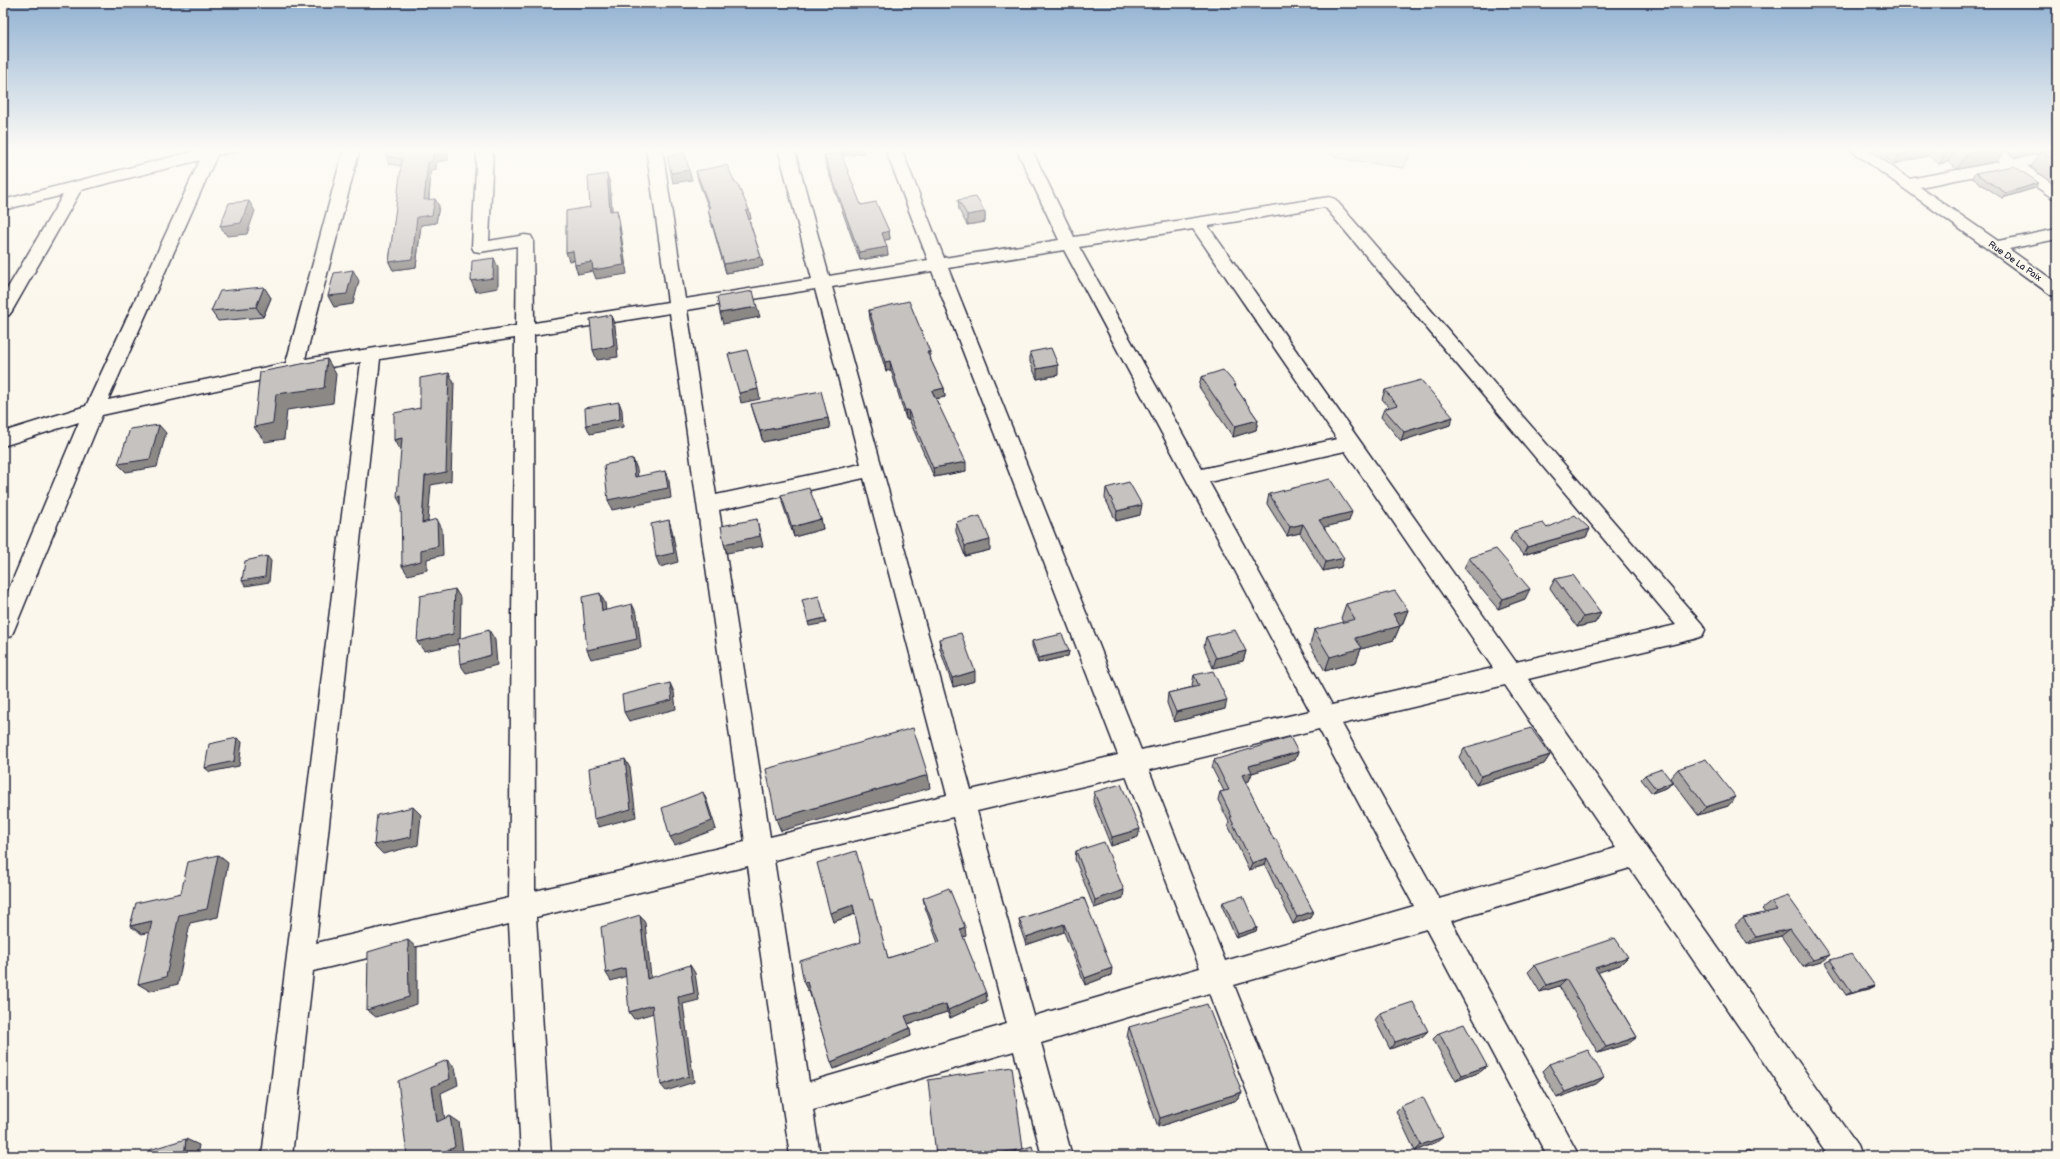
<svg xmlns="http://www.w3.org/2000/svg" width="2060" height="1159" viewBox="0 0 2060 1159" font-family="'Balsamiq Sans',sans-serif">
<rect width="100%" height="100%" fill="#fbf7ec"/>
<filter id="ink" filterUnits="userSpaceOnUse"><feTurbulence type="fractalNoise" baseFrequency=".025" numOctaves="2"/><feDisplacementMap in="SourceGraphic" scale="8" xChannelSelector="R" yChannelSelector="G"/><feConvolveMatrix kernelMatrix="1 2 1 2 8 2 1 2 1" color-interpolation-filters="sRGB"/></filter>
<g filter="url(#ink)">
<path fill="#dbd8d3" stroke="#7e7d87" d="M1325,148h88l-9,20 -68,-10z"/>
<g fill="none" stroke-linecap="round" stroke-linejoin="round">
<g stroke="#22223b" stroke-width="3">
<g id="minor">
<path d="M207,148h33l-2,3 -21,4 -109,245 178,-37 58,-215h16l-55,211 211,-33 1,-80 -37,6 -6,-1 -2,-4 5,-99h16l-4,93 36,-6 6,1 2,4 1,83 134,-21 -22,-154h16l23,151 127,-20 -34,-131h16l35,128 99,-16 -43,-112h16l43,110 115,-18 -43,-92h15l43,89 255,-40 6,2 367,425 3,6 -3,6 -8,3 -166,40 329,466 4,11h-33l-198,-288 -179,53 128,235h-32l-121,-227 -192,56 68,171h-30l-63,-163 -168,50 31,113h-30l-28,-105 -201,59 7,46h-30l-42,-290 -212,51 15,239h-30l-12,-232 -196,47 -21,185h-30l99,-794 -67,11 -192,42 -88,215 -3,6 -8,3v-36l76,-181 -76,24v-14l83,-26 114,-246 -119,30 -69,121 -3,4 -6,2v-21l60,-101 -60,15v-10zM1325,207l351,418 -160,37 -308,-436zM1193,229l144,210 -135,30 -123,-222zM1064,250l246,461 -169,39 -193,-482zM932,271l186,484 -147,35 -139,-503zM815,289l46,175 -145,31 -29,-185zM670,313l75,529 -210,49 -1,-556zM515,338l-6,560 -193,45 64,-584zM1345,451l148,217 -161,37 -123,-223zM864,478l83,317 -177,42 -51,-327zM1505,685l111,163 -177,51 -97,-175zM1319,729l95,177 -189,55 -76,-191zM1126,776l74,192 -166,48 -57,-205zM953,817l54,207 -198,58 -35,-222z"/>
<path d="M1848,148h18l43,31 91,-17 -17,-14h18l15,11 41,-8v10l-30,5 30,21v12l-6,-2 -40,-28 -91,18 78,54 59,-12v10l-48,10 48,34v13l-6,-1z"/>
</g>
</g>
<use href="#minor" fill="#fbf7ec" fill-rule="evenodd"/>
</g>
<g fill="#aaa7a5" stroke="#22223b">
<path d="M1872,148h185v39l-26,-20 10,-14 -25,4 -11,-8 -8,12 -40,8 -9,-7 -9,2 -11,-9 -1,1 -33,8z"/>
<path d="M824,155l37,50 28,26 1,8 -6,1 4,15 -28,5 -35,-97z"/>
<path d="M386,156l62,4 -12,2v7l-5,1 -2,30 6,-1 4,7 -3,17 -15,2 -5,42 -23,3 -4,-8 13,-96 -13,-2z"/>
<path d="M696,171l39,12 14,27 2,9 -2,1 12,37 2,9 -37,7 -16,-55 -2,-9h1l-11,-29z"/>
<path d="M1975,173l60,15 -33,10 -30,-20z"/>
<path d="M958,200l27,12v10l-18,3 -8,-15z"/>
<path d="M264,287l7,11 -8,19 -45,4 -7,-10z"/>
<path d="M869,310l62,51 13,27 1,9 -9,2 30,72 -32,6 -25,-58h-3l-15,-49 -5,1 -16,-52z"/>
<path d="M1030,352l28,23 -21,4 -7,-17z"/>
<path d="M1201,377l35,8 -1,2 23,33 -2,10 -23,7 -34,-50z"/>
<path d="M1385,390l65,35 -49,16 -20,-24 3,-8 5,-2 -7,-8z"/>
<path d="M751,404l77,14 2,10 -67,14 -9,-28z"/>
<path d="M1106,488l34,27 -24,6 -11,-23z"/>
<path d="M1269,494l80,27 -25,6 17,40 -18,4 -23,-38 -13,3 -20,-32z"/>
<path d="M781,495l40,24 2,10 -29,8 -11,-32z"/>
<path d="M956,522l34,28 -25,6 -9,-24z"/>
<path d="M1547,528l43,1 -4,8 -63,18 -13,-16 4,-8z"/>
<path d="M1469,558l56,41 -27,10 -34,-41z"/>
<path d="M1555,579l46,34 -6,10 -18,4 -27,-39z"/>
<path d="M1346,604l62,6 -6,15h-2v1l-6,14 -33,9 -5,13 -31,9 -15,-26 4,-15 29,-7 -2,-5z"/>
<path d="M1206,637l40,14 -3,10 -30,7 -9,-22z"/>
<path d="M939,639l36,42 -22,6 -13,-38z"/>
<path d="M1032,641l37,10 -1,5 -30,7 -6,-17z"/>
<path d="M1194,675l31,34 -51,13 -7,-19 1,-10 25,-6 -1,-2z"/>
<path d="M1464,748l86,7 -6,9 -68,21 -17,-28z"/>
<path d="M1298,752l-3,8 -43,13 -3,8 -4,1 29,58 39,71 -3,7 -17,6 -28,-59 -16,5 -21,-45 1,-3 -11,-22 2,-8 4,-1 -12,-23 2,-8z"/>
<path d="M1678,769l50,37 -30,9 -28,-37z"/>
<path d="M1645,775l27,7 -4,5 -16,6 -11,-14z"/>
<path d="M1094,792l44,45 -27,9 -18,-45z"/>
<path d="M1076,851l47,47 -29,10 -19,-49z"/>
<path d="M923,898l43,38 -3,1 24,64 -37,17 -3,-6 -39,12 3,12 -77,33 -25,-78h-1l-4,-8 57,-41 -6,-28 -22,8 37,-22 18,58 50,-15 -13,-36z"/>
<path d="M1084,898l27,77 -26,10 -21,-53 -38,13 -6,-18 -1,-8z"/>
<path d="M1223,902l34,26 -1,3 -20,7 -14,-32z"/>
<path d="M1771,902l50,60 -18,5 -22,-31 -34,8 -12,-19 8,-7 22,-5 -3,-4z"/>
<path d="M1830,960l45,26 -6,3 -23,6 -21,-32z"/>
<path d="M1535,965h85l-22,7 39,65 -9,7 -30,9 -39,-67 -19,6 -12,-20z"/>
<path d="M1380,1013l42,24 -32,12 -15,-29z"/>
<path d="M1129,1027l113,65 -5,8 -79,27 -31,-90z"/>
<path d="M1439,1033l48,33 -7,6 -24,9 -23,-42z"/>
<path d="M1549,1064l55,13 -8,7 -39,14 -15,-27z"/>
<path d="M1401,1106l36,36 -22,9 -19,-40z"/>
<path d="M1023,1149l12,7h-99z"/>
</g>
<g fill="#8b8886" stroke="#22223b">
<path d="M444,148h4v12l-12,2v7l-5,1 -3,38 -4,-8 4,-38 5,-7z"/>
<path d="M863,148l1,5 -21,3 -1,-5z"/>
<path d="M1927,148h5l-5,8 -33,8 5,-9z"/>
<path d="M1953,148h4l-9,14 -9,2 10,-15z"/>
<path d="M1997,148h9l-9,13 -40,8 10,-15z"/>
<path d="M2023,148h34v2l-15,2 -1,1 -25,4z"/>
<path d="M689,170l3,10 -19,3 -2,-10z"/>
<path d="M607,174l3,9 3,37 -3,-9z"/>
<path d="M2039,183l-4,5 -33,10 4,-5z"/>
<path d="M435,199l4,7 -3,17 -15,2 -5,42 -23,3 -4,-8 28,-45z"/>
<path d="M249,201l6,10 -8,23 -20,2 -7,-10z"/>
<path d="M617,210l2,9 8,55 -31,5 -3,-8 -15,3 -3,-9z"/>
<path d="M749,210l2,9 -3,1 -2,-9z"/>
<path d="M985,212v10l-18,3v-10z"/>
<path d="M889,231l1,8 -8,2v-8z"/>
<path d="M887,247l1,8 -28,5 -1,-8z"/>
<path d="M573,251l4,9 -8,1 -3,-9z"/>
<path d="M761,257l2,9 -37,7 -2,-9z"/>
<path d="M494,258l4,10v20l-22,4 -5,-11z"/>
<path d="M353,270l6,11 -6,23 -19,3 -6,-11z"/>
<path d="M264,287l7,11 -8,19 -7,-10z"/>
<path d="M757,307l3,10 -37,7 -3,-11z"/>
<path d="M611,315l4,11 3,31 -21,3 -4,-10z"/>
<path d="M927,352h3l1,9z"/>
<path d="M327,359l9,15 -3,29 -46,7 -3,29 -19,3 -11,-15 22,-33z"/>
<path d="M890,361l1,9 -5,1 -1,-9z"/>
<path d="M1058,365v10l-21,4v-10z"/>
<path d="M449,373l5,10 -3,98 -20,4 -4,47 -5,-9 3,-47z"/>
<path d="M944,388l1,9 -12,2 -1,-8z"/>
<path d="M758,389l2,10 -19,4 -2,-10z"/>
<path d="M619,402l3,8 1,17 -33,7 -4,-9z"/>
<path d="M905,410h3l1,9h-3z"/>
<path d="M1453,417l-3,8 -49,16 3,-9z"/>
<path d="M828,418l2,10 -67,14 -3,-11z"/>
<path d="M1258,420l-2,10 -23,7 2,-11z"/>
<path d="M159,425l7,8 -9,34 -31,5 -8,-8z"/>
<path d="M402,438l6,9 -9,2 -5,-9z"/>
<path d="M633,459l4,10 2,18 -4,-10z"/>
<path d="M966,462v9l-32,6 -1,-9z"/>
<path d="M665,471l4,10 2,17 -59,12 -4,-10z"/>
<path d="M401,496l1,10 -5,-9z"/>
<path d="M1142,505l-2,10 -24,6 1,-10z"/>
<path d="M1352,512l-3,9 -32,8 2,-9z"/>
<path d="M437,519l5,10 1,26 -16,4v11l-19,5 -6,-9 19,-16z"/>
<path d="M757,519l2,10 4,17 -36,7 -3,-9z"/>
<path d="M821,519l2,10 -29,8 -2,-10z"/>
<path d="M669,520l3,10 6,32 -18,5 -4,-10z"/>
<path d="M1303,524l-3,9 -13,3 3,-9z"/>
<path d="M1590,529l-4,8 -63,18 4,-8z"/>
<path d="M990,540v10l-25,6v-10z"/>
<path d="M267,556l4,5 -2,21 -23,4 -4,-5z"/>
<path d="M1344,558l-3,9 -18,4 3,-9z"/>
<path d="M455,589l6,10 -1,45 -36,7 -7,-9z"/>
<path d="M1530,589l-5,10 -27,10 5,-10z"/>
<path d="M600,593l5,10 2,18 -5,-10z"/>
<path d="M632,604l5,10 4,34 -50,11 -4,-9z"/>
<path d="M1408,610l-6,15 -15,4 6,-15z"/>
<path d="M1601,613l-6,10 -18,4 6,-10z"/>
<path d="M825,618l1,5 -17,3 -1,-4z"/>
<path d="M1400,626l-6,14 -33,9 -5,13 -31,9 5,-14 25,-19z"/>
<path d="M489,630l6,10 2,25 -31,8 -6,-9z"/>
<path d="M1069,651l-1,5 -30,7v-5z"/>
<path d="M1246,651l-3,10 -30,7 3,-10z"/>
<path d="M975,671v10l-22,6 -1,-9z"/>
<path d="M670,683l4,9 2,17 -47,12 -5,-9z"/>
<path d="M1227,700l-2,9 -51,13 2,-10z"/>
<path d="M237,738l5,4 -3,24 -29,6 -5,-4z"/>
<path d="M1298,752l-3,8 -43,13 -3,8 -10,2 3,-8 7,-9z"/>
<path d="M1550,755l-6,9 -68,21 5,-9z"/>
<path d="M625,759l5,9 6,49 -37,10 -5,-8z"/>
<path d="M928,775l2,13 -149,43 -5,-12z"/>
<path d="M1672,782l-4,5 -16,6 4,-4z"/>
<path d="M703,792l4,9 9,28 -41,16 -5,-8z"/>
<path d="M1736,797l-8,9 -30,9 8,-8z"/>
<path d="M413,807l8,8 -3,30 -35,9 -9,-9z"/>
<path d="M1140,829l-2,8 -27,9 1,-9z"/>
<path d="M218,855l10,8 -10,54 -28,6 -12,61 -28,7 -12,-7 41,-69z"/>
<path d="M1267,858l-2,7 -16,5 3,-7z"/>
<path d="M1124,890l-1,8 -29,10 1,-8z"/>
<path d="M853,905l2,9 -22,8 -3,-9z"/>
<path d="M1313,911l-3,7 -17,6 4,-7z"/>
<path d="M640,915l5,8 7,63 -5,-7z"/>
<path d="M152,921l11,8 -21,5 -12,-8z"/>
<path d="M1064,924v8l-38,13v-8z"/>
<path d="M965,927l1,9 -5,2 -1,-9z"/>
<path d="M1257,928l-1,3 -20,7 2,-4z"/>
<path d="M1790,929l-9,7 -34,8 9,-7z"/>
<path d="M408,940l9,8v56l-41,13 -9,-7z"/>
<path d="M1830,955l-9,7 -18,5 10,-7z"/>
<path d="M1628,957l-8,8 -32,11 7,-8z"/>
<path d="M690,965l5,8 4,27 -16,4 11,78 -28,9 -5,-6 17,-88z"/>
<path d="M625,968l5,7 -19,6 -5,-8z"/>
<path d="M1112,968l-1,7 -26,10v-7z"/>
<path d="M1566,979l-7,7 -19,6 7,-7z"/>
<path d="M807,982l3,9h-2l-4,-8z"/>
<path d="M1875,986l-6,3 -23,6 6,-3z"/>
<path d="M986,993l1,8 -37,17 -2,-8z"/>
<path d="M946,1004l1,8 -40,12 -2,-8z"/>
<path d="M652,1005l5,7 -23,7 -5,-7z"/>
<path d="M910,1028l1,8 -77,33 -3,-7z"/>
<path d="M1428,1031l-6,6 -32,12 5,-7z"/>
<path d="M1637,1037l-9,7 -30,9 8,-6z"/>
<path d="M447,1060l8,7 3,18 -17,8 5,34 -9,-5 -5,-35z"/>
<path d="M1487,1066l-7,6 -24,9 6,-6z"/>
<path d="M1604,1077l-8,7 -39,14 8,-6z"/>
<path d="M1242,1092l-5,8 -79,27 2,-9z"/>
<path d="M450,1116l9,6 4,30 -8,4h-20z"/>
<path d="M1443,1137l-6,5 -22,9 6,-6z"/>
<path d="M186,1139l13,6 -2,11h-13z"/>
</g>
<g fill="#c6c2c0" stroke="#22223b">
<path d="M387,148h57v5l-11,2 -1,7h-4l-4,38 11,-1 -3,16 -15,2 -5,42 -23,3 13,-103 -16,-3z"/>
<path d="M841,148h21l-20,3z"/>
<path d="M1890,148h37l-28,7z"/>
<path d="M1959,148h38l-30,6z"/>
<path d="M2057,149v14l-15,-11z"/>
<path d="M685,153l4,17 -18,3 -4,-17z"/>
<path d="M841,153l20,52 15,-3 13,29 -7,2 5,14 -28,5 -35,-97z"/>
<path d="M727,165l8,18h2l12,27 -3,1 15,46 -37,7 -16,-55 2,-1 -14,-37z"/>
<path d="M2014,166l25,17 -33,10 -31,-20z"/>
<path d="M607,174l3,37 7,-1 7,55 -31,5 -1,-8 -17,3 -2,-14 -7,1v-41l24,-4 -2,-30z"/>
<path d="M976,197l9,15 -18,3 -9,-15z"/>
<path d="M249,201l-8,22 -21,3 9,-23z"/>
<path d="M494,258l-1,20 -22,3 1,-20z"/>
<path d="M353,270l-6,24 -19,2 6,-23z"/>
<path d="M264,287l-8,20 -45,4 9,-20z"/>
<path d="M753,291l4,16 -37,6 -3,-16z"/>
<path d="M909,301l21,51h-3l17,36 -12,3 34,71 -33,6 -25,-58h-3l-15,-49 -5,1 -16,-52z"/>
<path d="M611,315l3,31 -21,4 -3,-31z"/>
<path d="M1051,348l7,17 -21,4 -7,-17z"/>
<path d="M747,350l11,39 -19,4 -11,-39z"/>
<path d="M327,359l-3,29 -48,6 -3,29 -19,4 6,-55z"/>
<path d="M1223,370l13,15h-2l24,35 -23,6 -34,-49z"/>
<path d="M449,373l-3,99 -21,4 -3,47 15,-4 1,27 -17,4v11l-19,5 -1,-70 -4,1 5,-59 -8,2v-27l26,-5v-30z"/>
<path d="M1421,380l32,37 -49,15 -20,-23 13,-4 -12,-15z"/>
<path d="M821,391l7,27 -68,13 -9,-27z"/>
<path d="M619,402l1,17 -34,6 -1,-17z"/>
<path d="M159,425l-9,34 -32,5 12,-35z"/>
<path d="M633,459l2,18 30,-6 3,17 -60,12 -4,-35z"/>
<path d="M1330,479l22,33 -33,8 25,38 -18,4 -23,-38 -13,3 -21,-33z"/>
<path d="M1129,482l13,23 -25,6 -11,-23z"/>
<path d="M809,488l12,31 -29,8 -11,-32z"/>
<path d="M1575,515l15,14 -63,18 -13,-16 29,-8 4,5z"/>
<path d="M980,516l10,24 -25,6 -9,-24z"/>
<path d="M757,519l3,17 -36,8 -3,-18z"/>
<path d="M669,520l5,33 -18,4 -5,-33z"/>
<path d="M1496,549l34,40 -27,10 -34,-41z"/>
<path d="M267,556l-2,21 -23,4 3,-20z"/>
<path d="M1573,575l28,38 -18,4 -28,-38z"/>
<path d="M455,589l-2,45 -36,8 3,-46z"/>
<path d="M1395,591l13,19 -15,4 7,12 -45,12 7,10 -32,9 -16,-27 41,-11 -9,-15z"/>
<path d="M600,593l2,18 30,-7 5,35 -50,11 -5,-53z"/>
<path d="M819,596l6,22 -17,4 -6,-22z"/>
<path d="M489,630l2,25 -31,9 -2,-25z"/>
<path d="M1235,630l11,21 -30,7 -10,-21z"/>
<path d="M961,633l14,38 -23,7 -13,-39z"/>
<path d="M1062,634l7,17 -31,7 -6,-17z"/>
<path d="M1213,671l14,29 -51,12 -8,-19 31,-7 -5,-11z"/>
<path d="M670,683l2,17 -48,12 -2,-17z"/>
<path d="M913,728l15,47 -152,44 -10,-50z"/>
<path d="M1531,728l19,27 -69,21 -17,-28z"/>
<path d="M1290,737l8,15 -49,14 3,6 -10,3 32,65 2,-1 37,72 -16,6 -30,-59 -15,5 -22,-46h2l-12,-25 9,-2 -15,-30z"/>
<path d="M237,738l-3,23 -29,7 4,-24z"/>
<path d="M625,759l6,50 -37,10 -5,-51z"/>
<path d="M1706,759l30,38 -30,10 -28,-38z"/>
<path d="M1662,769l10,13 -16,7 -11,-14z"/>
<path d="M1121,784l19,45 -28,8 -18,-45z"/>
<path d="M703,792l9,29 -42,16 -8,-29z"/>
<path d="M413,807l-2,30 -37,8 3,-30z"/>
<path d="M1104,842l20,48 -29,10 -19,-49z"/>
<path d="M856,851l14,49 2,-1 16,59 52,-16 -17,-44 26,-10 16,39 -5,2 26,64 -38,17 -2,-6 -41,12 5,12 -79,34 -24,-80 -3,1 -4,-22 61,-19 -8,-37 -23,8 -13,-50z"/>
<path d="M218,855l-11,54 -28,6 -13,62 -28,7 14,-63 -22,5 6,-23 45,-10 7,-31z"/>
<path d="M1243,896l14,32 -19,6 -15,-32z"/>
<path d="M1788,896l42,59 -17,5 -23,-31 -34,8 -13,-19 34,-8 -6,-8z"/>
<path d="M1084,898l28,70 -27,10 -21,-54 -38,13 -7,-18z"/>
<path d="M640,915l7,64 43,-14 4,28 -16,4 11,79 -28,9 -9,-80 -23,7 -4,-44 -19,5 -5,-46z"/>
<path d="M1615,938l13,19 -33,11 42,69 -31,10 -40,-68 -19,6 -12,-20z"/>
<path d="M408,940l1,57 -42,13 1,-58z"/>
<path d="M1852,954l23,32 -23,6 -22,-32z"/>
<path d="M1413,1002l15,29 -33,11 -15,-29z"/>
<path d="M1207,1004l35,88 -82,26 -31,-91z"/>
<path d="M1464,1024l23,42 -25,9 -23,-42z"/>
<path d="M1588,1050l16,27 -39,15 -16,-28z"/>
<path d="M447,1060l3,19 -18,8 5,35 13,-6 5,31 -20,9h-28l-9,-75z"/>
<path d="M1012,1067l11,82 -44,7h-43l-8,-76z"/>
<path d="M1423,1097l20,40 -22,8 -20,-39z"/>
<path d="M186,1139l-2,17h-35v-6z"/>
<path d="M1032,1146l3,10h-23l-1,-3z"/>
<path d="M1749,1150l4,6h-17z"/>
</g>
</g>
<linearGradient id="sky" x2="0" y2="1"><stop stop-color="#92b2d2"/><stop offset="0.48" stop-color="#fdfbf6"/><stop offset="1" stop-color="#fdfbf6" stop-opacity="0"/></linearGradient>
<rect width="2060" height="311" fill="url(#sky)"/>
<g text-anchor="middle" stroke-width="3" stroke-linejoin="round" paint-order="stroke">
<g font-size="9" fill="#22223b" stroke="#fbf7ec">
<text transform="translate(2015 261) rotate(35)" y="3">Rue De La Paix</text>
</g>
</g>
<rect width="2060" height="1159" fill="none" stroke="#fbf7ec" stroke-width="16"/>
<rect x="8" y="8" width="2044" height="1143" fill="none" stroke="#22223b" stroke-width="1.5" filter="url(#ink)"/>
</svg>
